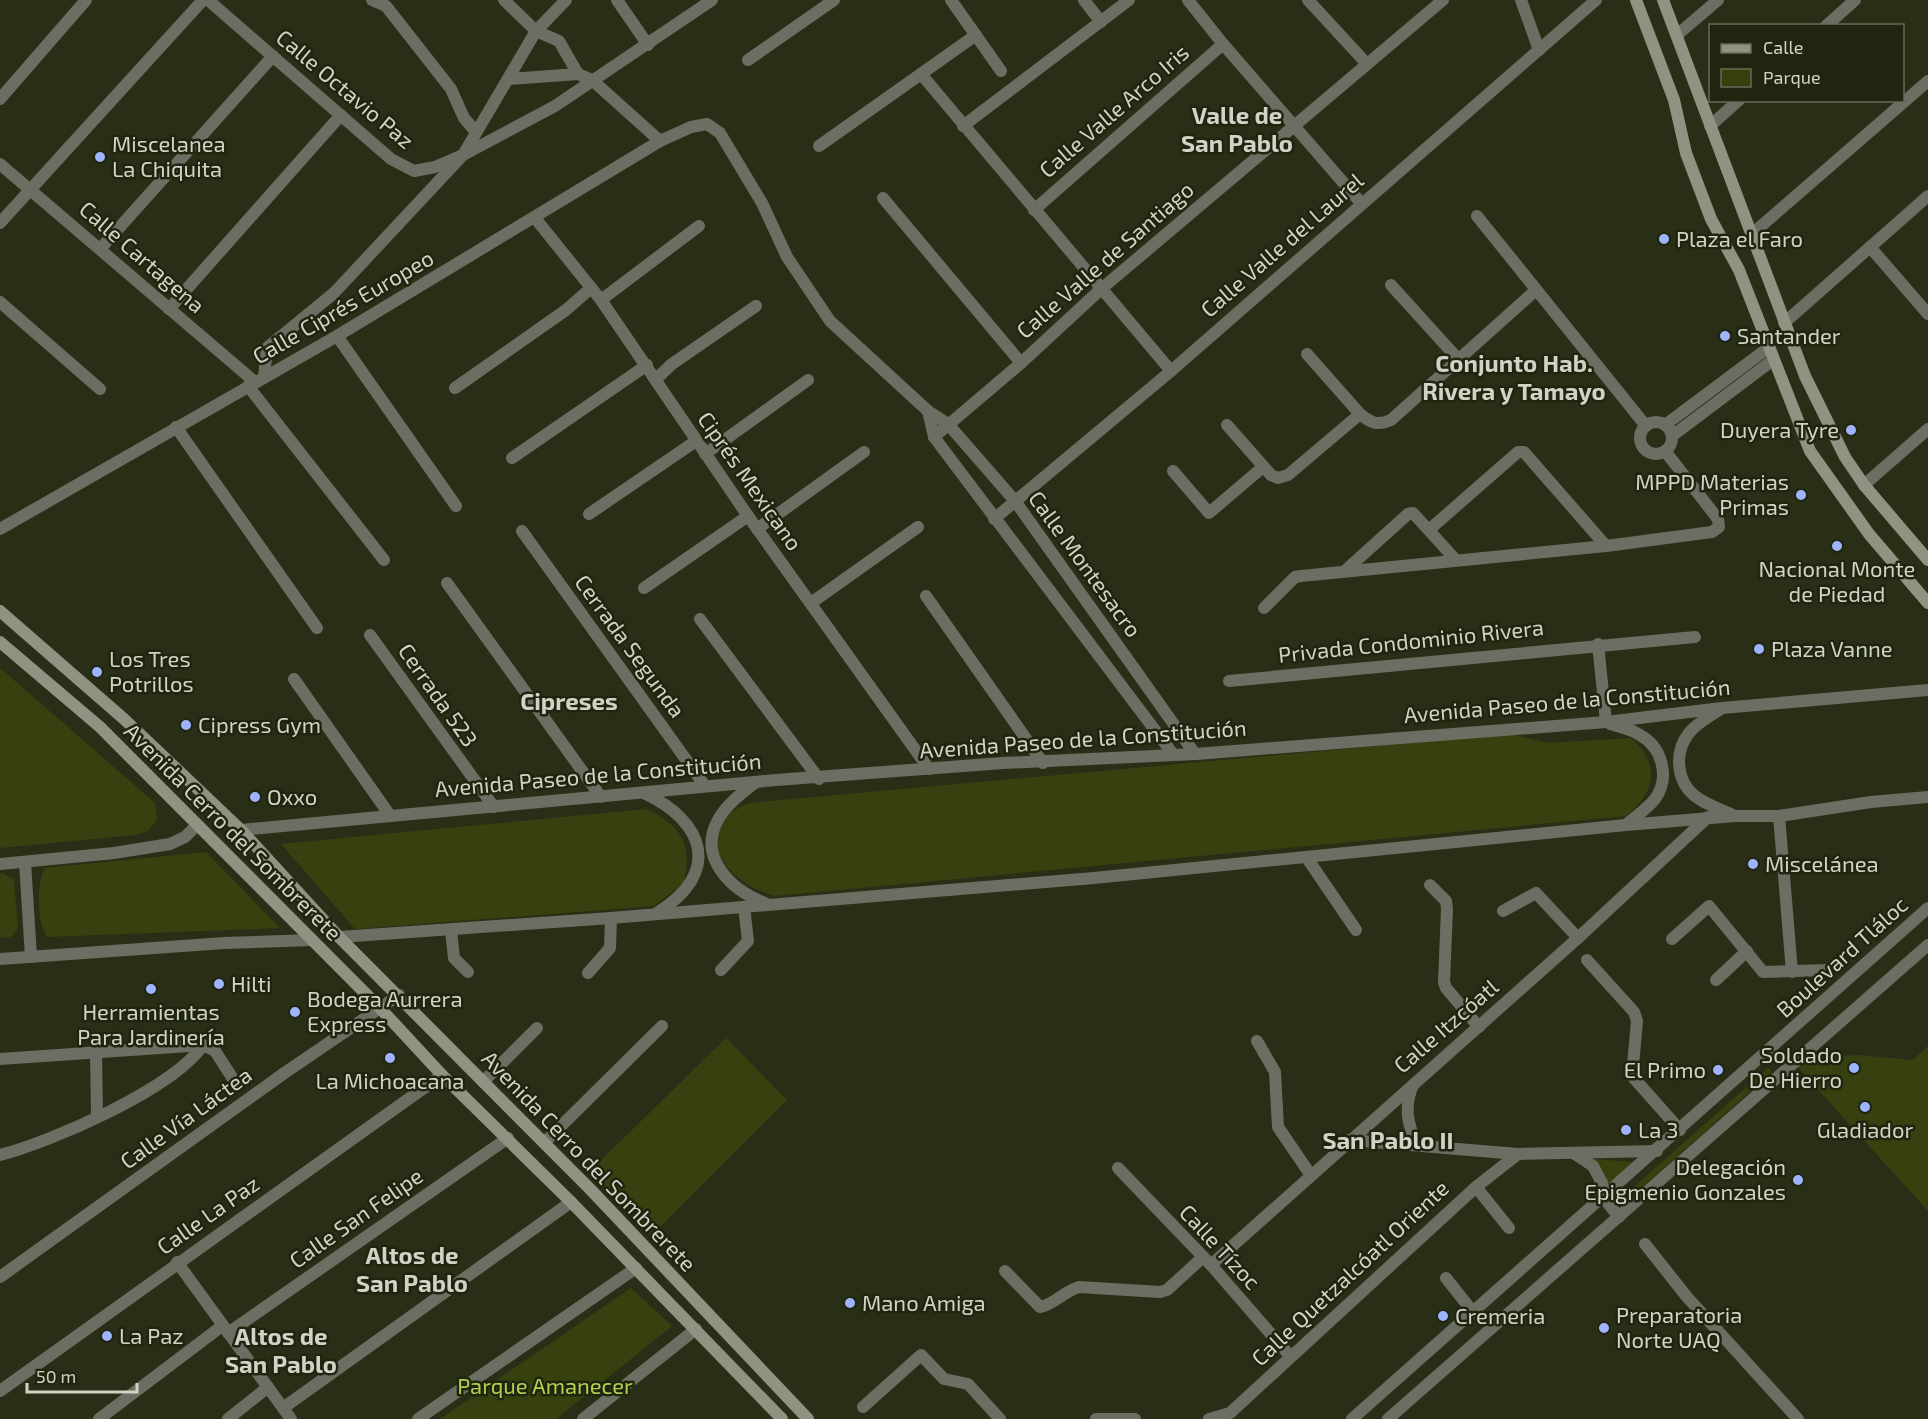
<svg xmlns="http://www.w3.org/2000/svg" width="1928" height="1419" viewBox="0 0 1928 1419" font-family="'Exo 2',sans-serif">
<rect width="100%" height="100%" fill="#292f17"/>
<g fill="#36410f">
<path d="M0,668l155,135 2,16 -9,12 -13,4 -135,13z"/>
<path d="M1510,734l39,9 82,-5c30,27 25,54 -5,78l-851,80c-34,-9 -80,-44 -46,-81 4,-5 14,-9 20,-12z"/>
<path d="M647,809c35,18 45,34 37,74l-30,23 -299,23 -74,-85z"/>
<path d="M206,852l74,76 -233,9c-10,-15 -11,-54 -2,-69z"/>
<path d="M3,873l11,7 4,48 -7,9 -11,1v-64z"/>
<path d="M726,1038l61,62 -136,136 -63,-63z"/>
<path d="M1928,1046v165l-133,-147 6,-6 57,-3 55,5z"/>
<path d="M1768,1068l4,4 -149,132 -4,-4z"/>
<path d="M1593,1159l41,3 -28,23 -1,-10z"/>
<path d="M631,1288l41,38 -116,93h-116z"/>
</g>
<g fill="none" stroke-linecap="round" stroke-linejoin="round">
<g stroke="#6b6f63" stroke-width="12">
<path d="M208,0l183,159 23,12 21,-4 28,-12 92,-49 157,-106"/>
<path d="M372,0l14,6 65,83 13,29 12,14"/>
<path d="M504,0l32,31 23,10 19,33 14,6 68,61"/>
<path d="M617,0l31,45"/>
<path d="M951,0l50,71"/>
<path d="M1084,0l17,22"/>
<path d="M1188,0l35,44 138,159"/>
<path d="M1308,0l59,64"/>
<path d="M1521,0l18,50"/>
<path d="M1826,26l29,-26"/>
<path d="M1677,35l41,-35"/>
<path d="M748,60l86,-60"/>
<path d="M921,74l250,297"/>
<path d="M509,79l69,-5"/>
<path d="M0,99l86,-99"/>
<path d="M963,126l166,-126"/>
<path d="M1710,126l29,-26"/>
<path d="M819,146l157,-111"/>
<path d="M0,164l255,218"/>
<path d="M883,198l138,165"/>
<path d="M1034,210l189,-166"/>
<path d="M1477,216l169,210"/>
<path d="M535,218l66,82 147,216 181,253"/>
<path d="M0,223l203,-223"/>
<path d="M1752,234l176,-153"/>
<path d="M1870,247l58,67"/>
<path d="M101,248l172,-192"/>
<path d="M1391,285l68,75"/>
<path d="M601,300l98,-74"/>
<path d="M0,302l100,87"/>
<path d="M169,309l172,-194"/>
<path d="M1784,323l144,-127"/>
<path d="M337,336l119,170"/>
<path d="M1307,354l53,60c11,9 17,12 31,6l145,-130"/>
<path d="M264,377l3,-29 67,-55 129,-138 73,-124 30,-31"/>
<path d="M656,379l16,-15 84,-58"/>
<path d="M248,386l136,174"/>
<path d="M455,388l111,-78 25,-22"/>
<path d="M928,411l6,26 239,317"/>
<circle cx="1656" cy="438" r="16"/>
<path d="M1227,425l44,50 7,3 10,-3 72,-61"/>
<path d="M1665,425l103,-77"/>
<path d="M176,427l141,201"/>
<path d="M1672,436l101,-76"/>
<path d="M934,437l87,-74 79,-73 343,-290"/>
<path d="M705,454l103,-74"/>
<path d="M512,458l135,-93"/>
<path d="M1173,471l36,42 54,-46"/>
<path d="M1864,485l64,-56"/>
<path d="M589,514l107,-73"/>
<path d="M994,519l177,-148 425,-371"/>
<path d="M0,529l337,-193 323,-195 31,-14 16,-3 13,9 42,70 25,54 43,64 98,90 20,13 67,77 180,253"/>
<path d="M757,529l107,-77"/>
<path d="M1430,529l88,-77h6l82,94"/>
<path d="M522,531l183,255"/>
<path d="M1347,569l61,-55 5,-1 42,46"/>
<path d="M447,583l154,214"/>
<path d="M644,588l104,-72"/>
<path d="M926,596l117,167"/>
<path d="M811,603l107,-76"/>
<path d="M1264,608l31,-31 6,-1 305,-30 106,-14 7,-5 -1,-8 -53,-68"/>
<path d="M700,619l119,160"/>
<path d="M370,635l124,172"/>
<path d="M1598,644l8,78"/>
<path d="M294,679l95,135"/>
<path d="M1229,681l466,-44"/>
<path d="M1779,816l13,156"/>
<path d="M1307,858l49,72"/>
<path d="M25,862l6,95"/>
<path d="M0,864l114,-11 56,-9 15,-7 12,-12"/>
<path d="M1430,885l16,16 1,8 -3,73 2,6 33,39"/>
<path d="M1503,911l33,-18 42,45"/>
<path d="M451,930l3,28 14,14"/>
<path d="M1672,939l37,-33 54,66 66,-2"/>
<path d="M0,959l224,-16 88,-3"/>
<path d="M1587,960l47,52 3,9 -5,55 48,54"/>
<path d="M721,970l27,-29 -4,-34"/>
<path d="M588,973l22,-25 1,-30"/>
<path d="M1716,980l31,-29"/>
<path d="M1257,1041l18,31 3,55 32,47"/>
<path d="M96,1053l1,62"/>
<path d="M0,1059l203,-14 12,6 22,34"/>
<path d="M483,1082l54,-54"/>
<path d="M1413,1085c-9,21 -6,39 4,59"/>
<path d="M1349,1140l169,14 139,-3"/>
<path d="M544,1143l118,-117"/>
<path d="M1575,1154l18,12 9,17 1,14 16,20"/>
<path d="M0,1155c51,-13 173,-66 203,-110"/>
<path d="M1118,1168l93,97 79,91"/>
<path d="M1476,1187l33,41"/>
<path d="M1645,1244l42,53 111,122"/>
<path d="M177,1262l114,157"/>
<path d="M1211,1265l367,-327 130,-121"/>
<path d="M1005,1271l35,36c14,-2 24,-16 39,-20l81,5 7,-2 35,-32"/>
<path d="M0,1277l283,-203 116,-79"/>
<path d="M1446,1278l27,34"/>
<path d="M228,1333l280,-195"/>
<path d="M0,1391l442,-316"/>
<path d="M863,1407l58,-52 23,24 24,5 32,35"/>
<path d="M283,1408l288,-206"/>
<path d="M99,1419l123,-93"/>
<path d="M228,1419l40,-32"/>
<path d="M418,1419l218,-151"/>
<path d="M583,1419l113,-90"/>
<path d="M1096,1419h39"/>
<path d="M1209,1419l21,-6 246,-226 42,-33"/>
</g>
<g stroke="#6b6f63" stroke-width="12">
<path d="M1719,710c-10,7 -22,13 -30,23 -15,19 -13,48 6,63 11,9 26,13 38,19"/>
<path d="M1610,724c10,3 21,5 30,11 23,13 30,43 15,64 -8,10 -19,17 -28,25"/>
<path d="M756,782c-14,11 -28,21 -37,36 -23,39 12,72 46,85"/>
<path d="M644,793c62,29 77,80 14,119"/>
<path d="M241,830l535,-50 227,-17 193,-9 410,-32 116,-14 206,-18"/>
<path d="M339,937l272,-19 483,-40 532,-53 109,-9h44l92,-14 57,-5"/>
<path d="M1352,1419l576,-511"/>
<path d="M1388,1419l540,-474"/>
</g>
<g stroke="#8f9482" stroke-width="12">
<path d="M1636,0l38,100 12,53 25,66 28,51 71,181 59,83 59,69"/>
<path d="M1663,0l142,376 40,81 19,28 64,75"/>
<path d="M0,611l124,108 117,111 98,107 252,253 217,229"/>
<path d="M0,642l100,85 280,281 62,67 129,127 211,217"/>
</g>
</g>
<g fill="#9eb4fd" stroke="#1f250e" stroke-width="2">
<circle cx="100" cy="157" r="6"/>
<circle cx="1664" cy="239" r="6"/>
<circle cx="1725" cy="336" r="6"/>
<circle cx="1851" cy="430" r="6"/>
<circle cx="1801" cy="495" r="6"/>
<circle cx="1837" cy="546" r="6"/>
<circle cx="1759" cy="649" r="6"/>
<circle cx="97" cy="672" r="6"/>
<circle cx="186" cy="725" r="6"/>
<circle cx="255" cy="797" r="6"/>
<circle cx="1753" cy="864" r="6"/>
<circle cx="219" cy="984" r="6"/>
<circle cx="151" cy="989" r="6"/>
<circle cx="295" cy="1012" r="6"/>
<circle cx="390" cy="1058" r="6"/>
<circle cx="1854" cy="1068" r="6"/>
<circle cx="1718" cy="1070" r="6"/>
<circle cx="1865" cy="1107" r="6"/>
<circle cx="1626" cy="1130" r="6"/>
<circle cx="1798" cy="1180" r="6"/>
<circle cx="850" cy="1303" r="6"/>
<circle cx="1443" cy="1316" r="6"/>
<circle cx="1604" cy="1328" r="6"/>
<circle cx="107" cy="1336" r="6"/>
</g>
<g text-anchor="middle" stroke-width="5" stroke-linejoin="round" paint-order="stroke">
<g font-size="22" fill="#d0d4c6" stroke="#1f250e">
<text transform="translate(345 89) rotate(40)" y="8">Calle Octavio Paz</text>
<text transform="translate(1114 111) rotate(-41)" y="8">Calle Valle Arco Iris</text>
<text transform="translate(1282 245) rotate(-41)" y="8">Calle Valle del Laurel</text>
<text transform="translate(142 257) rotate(41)" y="8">Calle Cartagena</text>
<text transform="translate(1105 260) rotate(-41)" y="8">Calle Valle de Santiago</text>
<text transform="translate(343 307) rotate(-30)" y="8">Calle Ciprés Europeo</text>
<text transform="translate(750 481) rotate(55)" y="8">Ciprés Mexicano</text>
<text transform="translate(1085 564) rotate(54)" y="8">Calle Montesacro</text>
<text transform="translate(1411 641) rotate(-6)" y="8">Privada Condominio Rivera</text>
<text transform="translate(630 646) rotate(54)" y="8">Cerrada Segunda</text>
<text transform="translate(438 695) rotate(55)" y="8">Cerrada 523</text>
<text transform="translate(1567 701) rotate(-5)" y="8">Avenida Paseo de la Constitución</text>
<text transform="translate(1083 739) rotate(-4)" y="8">Avenida Paseo de la Constitución</text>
<text transform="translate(598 775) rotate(-5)" y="8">Avenida Paseo de la Constitución</text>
<text transform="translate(233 832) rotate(45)" y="8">Avenida Cerro del Sombrerete</text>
<text transform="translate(1842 957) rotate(-42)" y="8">Boulevard Tláloc</text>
<text transform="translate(1446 1026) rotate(-41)" y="8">Calle Itzcóatl</text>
<text transform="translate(186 1118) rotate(-36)" y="8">Calle Vía Láctea</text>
<text transform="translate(589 1161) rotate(46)" y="8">Avenida Cerro del Sombrerete</text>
<text transform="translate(208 1215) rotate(-35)" y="8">Calle La Paz</text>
<text transform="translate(356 1218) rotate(-35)" y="8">Calle San Felipe</text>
<text transform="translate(1220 1247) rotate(47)" y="8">Calle Tízoc</text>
<text transform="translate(1350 1273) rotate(-43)" y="8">Calle Quetzalcóatl Oriente</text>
</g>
<g font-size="22" fill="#d0d4c6" stroke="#1f250e" text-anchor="start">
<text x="112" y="152">Miscelanea<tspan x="112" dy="25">La Chiquita</tspan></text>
<text x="1676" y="247">Plaza el Faro</text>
<text x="1737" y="344">Santander</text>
<text x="1839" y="438" text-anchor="end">Duyera Tyre</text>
<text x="1789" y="490" text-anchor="end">MPPD Materias<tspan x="1789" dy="25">Primas</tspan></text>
<text x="1837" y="577" text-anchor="middle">Nacional Monte<tspan x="1837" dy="25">de Piedad</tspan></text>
<text x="1771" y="657">Plaza Vanne</text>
<text x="109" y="667">Los Tres<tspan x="109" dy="25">Potrillos</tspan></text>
<text x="198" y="733">Cipress Gym</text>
<text x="267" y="805">Oxxo</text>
<text x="1765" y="872">Miscelánea</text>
<text x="231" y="992">Hilti</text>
<text x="307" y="1007">Bodega Aurrera<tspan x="307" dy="25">Express</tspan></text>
<text x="151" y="1020" text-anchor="middle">Herramientas<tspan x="151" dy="25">Para Jardinería</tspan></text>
<text x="1842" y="1063" text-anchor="end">Soldado<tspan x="1842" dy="25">De Hierro</tspan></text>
<text x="1706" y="1078" text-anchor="end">El Primo</text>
<text x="390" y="1089" text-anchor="middle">La Michoacana</text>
<text x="1638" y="1138">La 3</text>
<text x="1865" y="1138" text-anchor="middle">Gladiador</text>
<text x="1786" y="1175" text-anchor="end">Delegación<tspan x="1786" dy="25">Epigmenio Gonzales</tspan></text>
<text x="862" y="1311">Mano Amiga</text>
<text x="1616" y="1323">Preparatoria<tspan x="1616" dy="25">Norte UAQ</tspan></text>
<text x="1455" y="1324">Cremeria</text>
<text x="119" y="1344">La Paz</text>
</g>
<g font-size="22" fill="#b3cf51" stroke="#1f250e">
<text x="545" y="1394">Parque Amanecer</text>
</g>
<g font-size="24" font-weight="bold" fill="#d0d4c6" stroke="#1f250e">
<text x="1237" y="124">Valle de<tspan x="1237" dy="28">San Pablo</tspan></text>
<text x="1514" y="372">Conjunto Hab.<tspan x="1514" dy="28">Rivera y Tamayo</tspan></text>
<text x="569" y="710">Cipreses</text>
<text x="1388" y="1149">San Pablo II</text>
<text x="412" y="1264">Altos de<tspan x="412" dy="28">San Pablo</tspan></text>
<text x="281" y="1345">Altos de<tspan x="281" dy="28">San Pablo</tspan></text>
</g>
</g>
<rect x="1709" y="24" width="195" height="78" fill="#1f250e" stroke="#666b58" stroke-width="1.5"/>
<rect x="1721" y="44" width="30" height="9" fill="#8f9482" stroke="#666b58" stroke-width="1.5"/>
<text x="1763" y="54" font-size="18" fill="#d0d4c6">Calle</text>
<rect x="1721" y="69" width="30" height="18" fill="#36410f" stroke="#666b58" stroke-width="1.5"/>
<text x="1763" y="84" font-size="18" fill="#d0d4c6">Parque</text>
<path d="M27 1383v9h110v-9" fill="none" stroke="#d0d4c6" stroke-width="3"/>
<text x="36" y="1383" font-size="18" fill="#d0d4c6" stroke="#1f250e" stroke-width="4.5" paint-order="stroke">50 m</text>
</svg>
